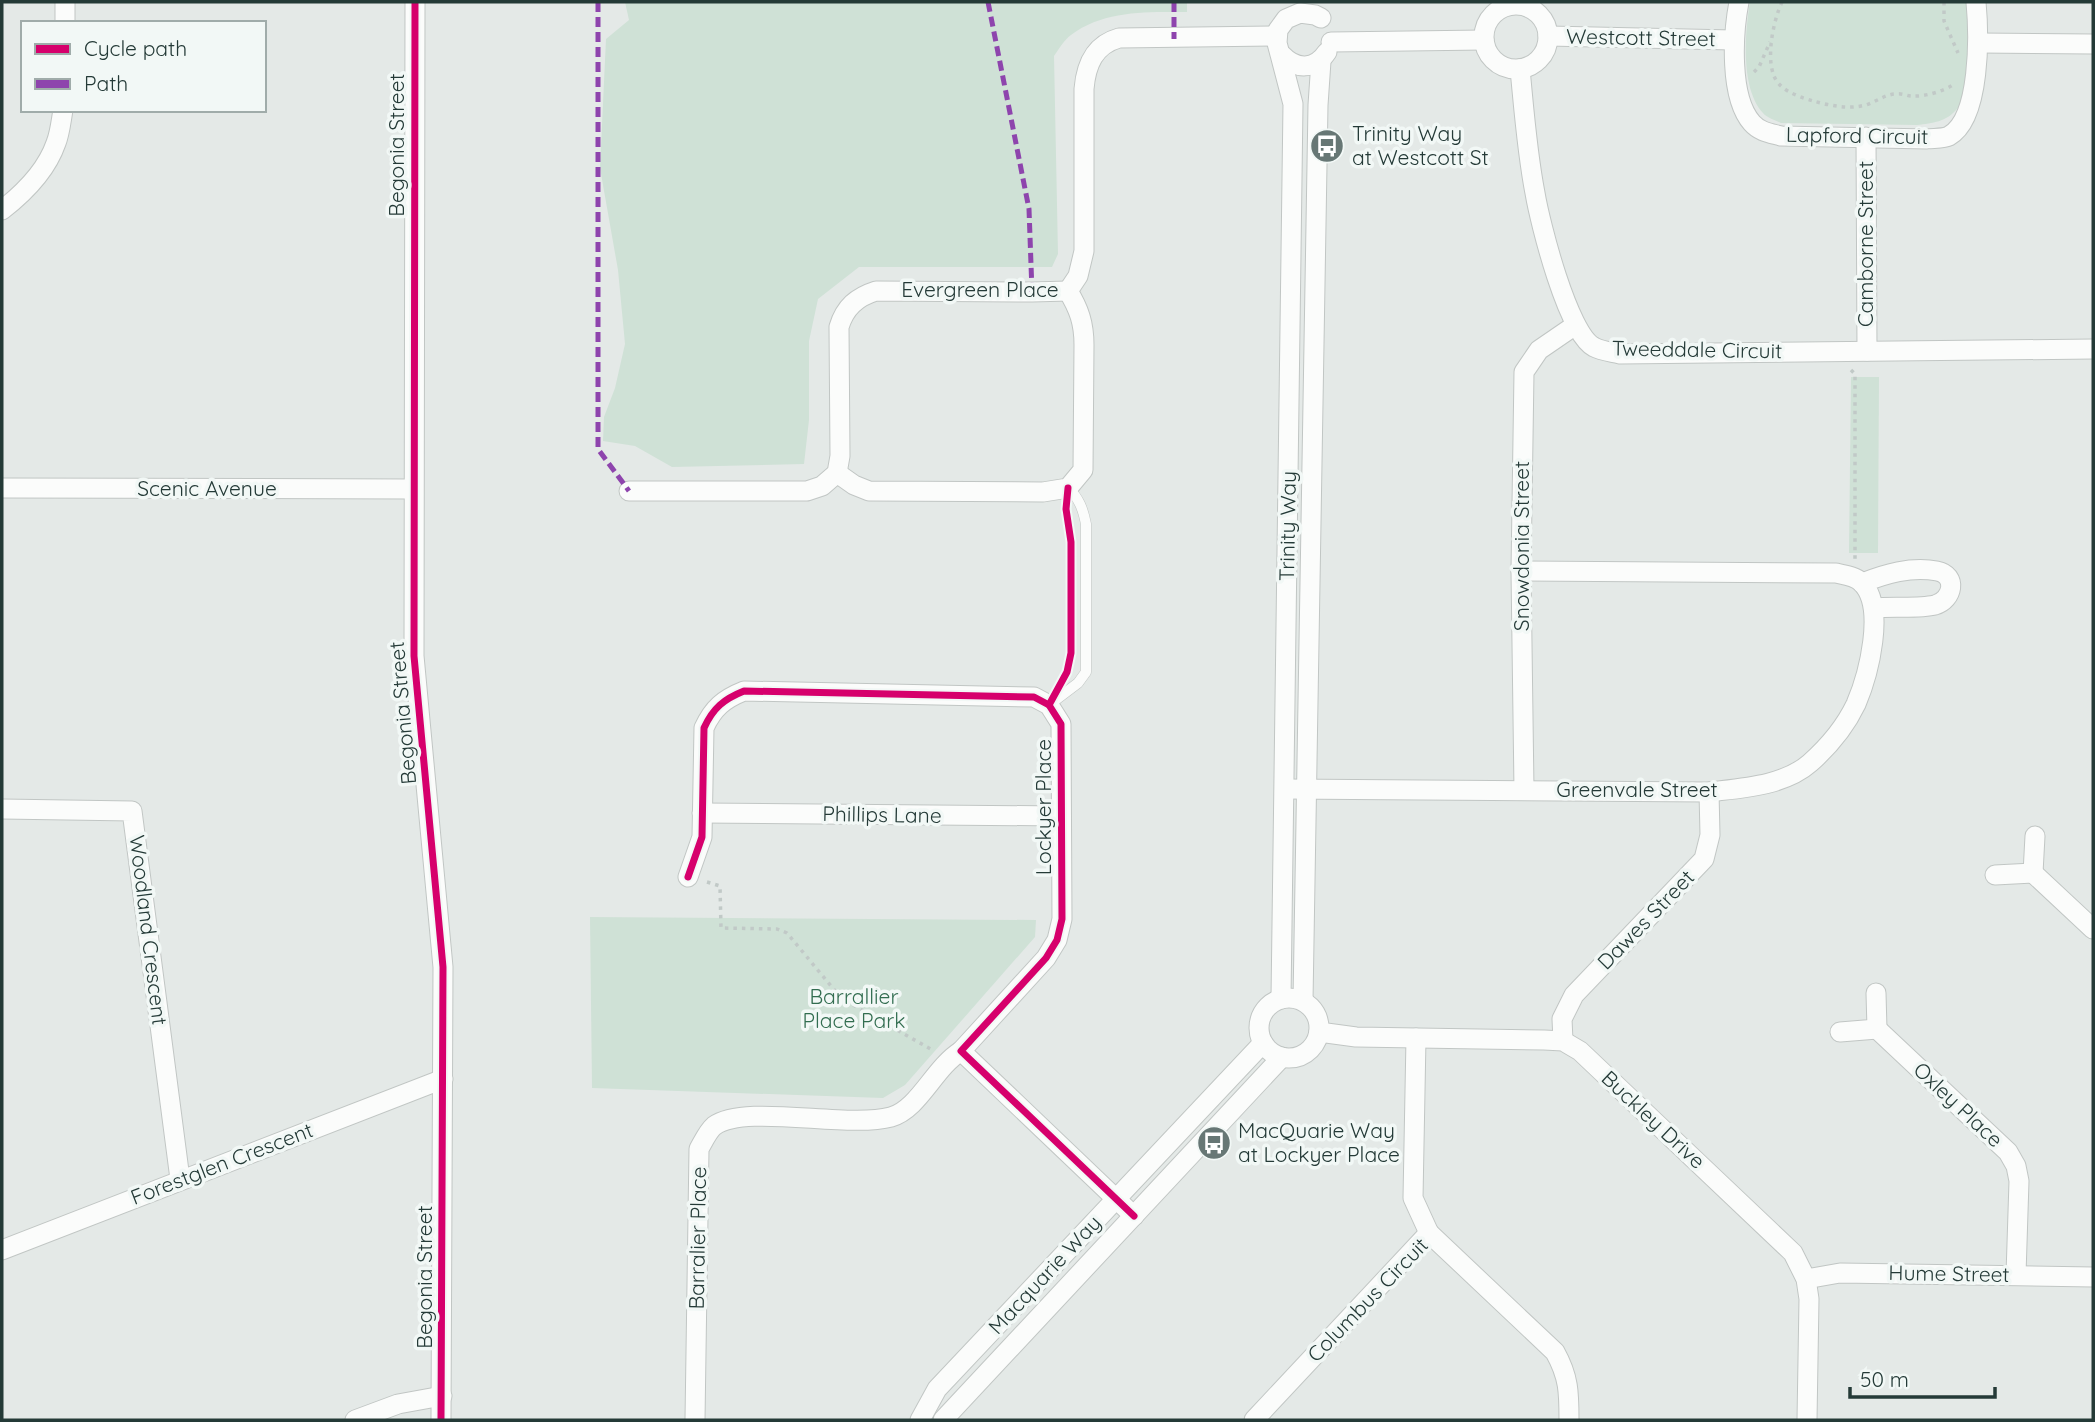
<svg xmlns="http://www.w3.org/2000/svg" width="2095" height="1422" viewBox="0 0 2095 1422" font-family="Quicksand,sans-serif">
<rect width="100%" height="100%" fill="#e4e9e7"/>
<g fill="#cfe1d6">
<path d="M625,2h562v10c-40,0 -83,-2 -116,23 -7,5 -12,14 -17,21l4,198 -6,13h-193l-41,32 -9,42v79l-5,44 -132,3 -37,-21 -32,-5 1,-24 11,-29 10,-44 -7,-74 -18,-102 6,-129 23,-19z"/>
<path d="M1750,2h216c2,23 6,90 -9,107 -11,13 -24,14 -40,16l-136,-2c-6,-3 -14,-5 -18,-10 -23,-25 -18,-81 -13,-111z"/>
<path d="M1851,377h28l-1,176h-29z"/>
<path d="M590,917l446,3 -1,17 -130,148 -22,13 -291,-10z"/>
</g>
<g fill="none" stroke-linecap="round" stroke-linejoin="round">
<g stroke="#c1c6c4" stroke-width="11">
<path id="lane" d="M1049,705l29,-22 8,-11v-148c-3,-15 -7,-26 -18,-36"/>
</g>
<g stroke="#c1c6c4" stroke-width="21">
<g id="street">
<path d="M65,2v21"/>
<path d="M415,2l-1,654 29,311 -2,453"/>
<path d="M1739,2c-6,31 -10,95 13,121 8,9 18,10 29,13l146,3c6,-1 16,0 22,-3 32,-18 30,-102 27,-134"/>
<circle cx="1516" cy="37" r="32"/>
<path d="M1548,36l185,4"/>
<path d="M1331,42l153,-2"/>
<path d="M1979,43l114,1"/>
<path d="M1282,55c14,15 33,15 45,-3"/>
<path d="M1520,69c4,41 7,83 15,124 5,30 33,141 59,154 7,4 18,5 26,7l473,-5"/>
<path d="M1866,137l1,214"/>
<path d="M2,210c22,-17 45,-41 54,-67 4,-10 5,-22 7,-33"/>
<path d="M1068,291l10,-15 6,-25v-162c2,-24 10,-44 35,-51l158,-2"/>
<path d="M837,473l17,12 15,6 174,1 25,-4 15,-18 1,-125c0,-22 -5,-36 -16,-54"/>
<path d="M2,488l411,1"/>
<path d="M629,491h178l15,-5 15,-13 3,-17 -1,-129c6,-20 18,-30 37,-36l156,1 36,-1"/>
<path d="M1862,583c23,-9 49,-17 75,-12 21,4 16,29 -2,34 -16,4 -43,1 -61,3"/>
<path d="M1285,789l424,3c33,-4 75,-6 101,-29 18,-16 36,-38 46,-59 12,-28 31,-98 5,-122 -6,-6 -17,-7 -25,-9l-315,-2"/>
<path d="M1524,790l-3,-219 3,-199 15,-22 35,-24"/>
<path d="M2,809l130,2 48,368"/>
<path d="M702,813l359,3"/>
<path d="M2033,873l60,56"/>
<path d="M1995,875l38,-2 2,-37"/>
<path d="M688,877l14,-40 2,-109c9,-20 20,-29 40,-37l290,6 15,8 12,19 1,195 -5,21 -11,18 -85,93 173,165"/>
<circle cx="1289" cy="1028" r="30"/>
<path d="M1281,999l12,-895 -16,-61 1,-13 8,-11 14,-6 15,2 6,3"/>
<path d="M1303,1001l15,-896 3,-44"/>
<path d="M1877,1029l131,123 8,14 3,15 -3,94"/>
<path d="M1319,1032l37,5 188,3 19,1 17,10 213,202 13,26 3,20 -2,121"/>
<path d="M1840,1032l37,-3 -1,-36"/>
<path d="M1416,1038l-3,160 16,35"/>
<path d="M1563,1041l-1,-22 12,-24 130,-136 6,-24 -1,-43"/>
<path d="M2,1250l441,-171"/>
<path d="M1806,1279l34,-6 253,4"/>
<path d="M355,1420l43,-16 44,-8"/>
<path d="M695,1420l4,-271c4,-7 9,-18 15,-23 31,-23 133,3 177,-9 28,-8 43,-49 70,-66"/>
<path d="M920,1420l17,-31 326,-346"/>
<path d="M943,1420l339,-363"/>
<path d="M1254,1420l175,-187 126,119c14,25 14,41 14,68"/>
</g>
</g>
<g stroke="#c1c9c7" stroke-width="3.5" stroke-dasharray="3.5 5" stroke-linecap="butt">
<path d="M1782,2c-9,19 -19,65 -3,82 8,9 24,14 34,17 15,4 33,8 48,5 13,-2 23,-12 35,-12 6,-1 11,2 16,2 13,1 31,-5 41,-11"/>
<path d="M1944,2v19l14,32"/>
<path d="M1754,72l5,-5 11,-25"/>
<path d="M1851,370l4,4v186"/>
<path d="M707,882l13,4 1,42 56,1 10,4 54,65 93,53"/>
</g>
<use href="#lane" stroke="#fbfcfb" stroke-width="10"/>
<use href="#street" stroke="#fbfcfb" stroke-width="19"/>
<g stroke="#8e44ad" stroke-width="5" stroke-dasharray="10 5" stroke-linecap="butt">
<path d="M598,2v447l31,42"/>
<path d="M988,2l41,207 3,83"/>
<path d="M1174,2v37"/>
</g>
<g stroke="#f2f8f6" stroke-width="11">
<g id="cycleway">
<path d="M415,2l-1,654 29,311 -2,453"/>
<path d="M1049,705l18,-33 4,-19v-111l-5,-33 2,-21"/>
<path d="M688,877l14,-40 2,-109c9,-20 20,-29 40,-37l290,6 15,8 12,19 1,195 -5,21 -11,18 -85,93 173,165"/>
</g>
</g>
<use href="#cycleway" stroke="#d6006c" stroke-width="7"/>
</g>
<defs>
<g id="bus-disc" transform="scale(1.75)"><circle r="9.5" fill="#677775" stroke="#f2f8f6"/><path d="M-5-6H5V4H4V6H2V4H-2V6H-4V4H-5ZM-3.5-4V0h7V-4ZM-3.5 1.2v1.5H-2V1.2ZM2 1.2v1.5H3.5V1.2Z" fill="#fff"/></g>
</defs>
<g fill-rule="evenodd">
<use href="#bus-disc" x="1327" y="146"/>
<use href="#bus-disc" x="1214" y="1143"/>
</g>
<g text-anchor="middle" stroke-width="7" stroke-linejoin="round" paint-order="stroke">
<g font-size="21" fill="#243a37" stroke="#f2f8f6">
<text transform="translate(1641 38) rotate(1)" y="7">Westcott Street</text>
<text transform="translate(1857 136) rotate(1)" y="7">Lapford Circuit</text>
<text transform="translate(397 145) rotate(-90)" y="7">Begonia Street</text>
<text transform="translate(1866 244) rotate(-90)" y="7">Camborne Street</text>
<text x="980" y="297">Evergreen Place</text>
<text transform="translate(1697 350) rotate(1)" y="7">Tweeddale Circuit</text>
<text x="207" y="496">Scenic Avenue</text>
<text transform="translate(1288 526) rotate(-89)" y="7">Trinity Way</text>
<text transform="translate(1522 546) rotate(-90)" y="7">Snowdonia Street</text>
<text transform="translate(403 713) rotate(-95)" y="7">Begonia Street</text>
<text x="1637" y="797">Greenvale Street</text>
<text transform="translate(1044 807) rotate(-90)" y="7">Lockyer Place</text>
<text transform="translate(882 815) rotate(1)" y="7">Phillips Lane</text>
<text transform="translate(1646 920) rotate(-46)" y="7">Dawes Street</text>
<text transform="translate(148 930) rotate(83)" y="7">Woodland Crescent</text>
<text transform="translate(1958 1105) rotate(43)" y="7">Oxley Place</text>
<text transform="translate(1653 1120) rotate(43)" y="7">Buckley Drive</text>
<text transform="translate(222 1164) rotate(-21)" y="7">Forestglen Crescent</text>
<text transform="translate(698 1238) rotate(-89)" y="7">Barralier Place</text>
<text transform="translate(1949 1274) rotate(1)" y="7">Hume Street</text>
<text transform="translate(1045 1275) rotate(-47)" y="7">Macquarie Way</text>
<text transform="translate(425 1277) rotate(-90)" y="7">Begonia Street</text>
<text transform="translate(1368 1300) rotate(-46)" y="7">Columbus Circuit</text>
</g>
<g font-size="21" fill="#243a37" stroke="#f2f8f6" text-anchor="start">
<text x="1352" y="141">Trinity Way<tspan x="1352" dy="24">at Westcott St</tspan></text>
<text x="1238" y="1138">MacQuarie Way<tspan x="1238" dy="24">at Lockyer Place</tspan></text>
</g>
<g font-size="21" fill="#326d50" stroke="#f2f8f6">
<text x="854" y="1004">Barrallier<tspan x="854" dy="24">Place Park</tspan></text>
</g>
</g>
<rect width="2095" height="1422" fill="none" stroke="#243a37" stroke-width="7"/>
<rect x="21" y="21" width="245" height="91" fill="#f2f8f6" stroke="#a0acaa" stroke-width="2"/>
<rect x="35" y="44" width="35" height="10" fill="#d6006c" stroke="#a0acaa" stroke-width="2"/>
<text x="84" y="56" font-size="21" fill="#243a37">Cycle path</text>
<rect x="35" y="79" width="35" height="10" fill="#8e44ad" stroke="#a0acaa" stroke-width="2"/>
<text x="84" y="91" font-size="21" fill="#243a37">Path</text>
<path d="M1850 1387v10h145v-10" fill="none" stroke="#243a37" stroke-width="3.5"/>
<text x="1860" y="1387" font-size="21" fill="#243a37" stroke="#f2f8f6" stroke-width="5" paint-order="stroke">50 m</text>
</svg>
